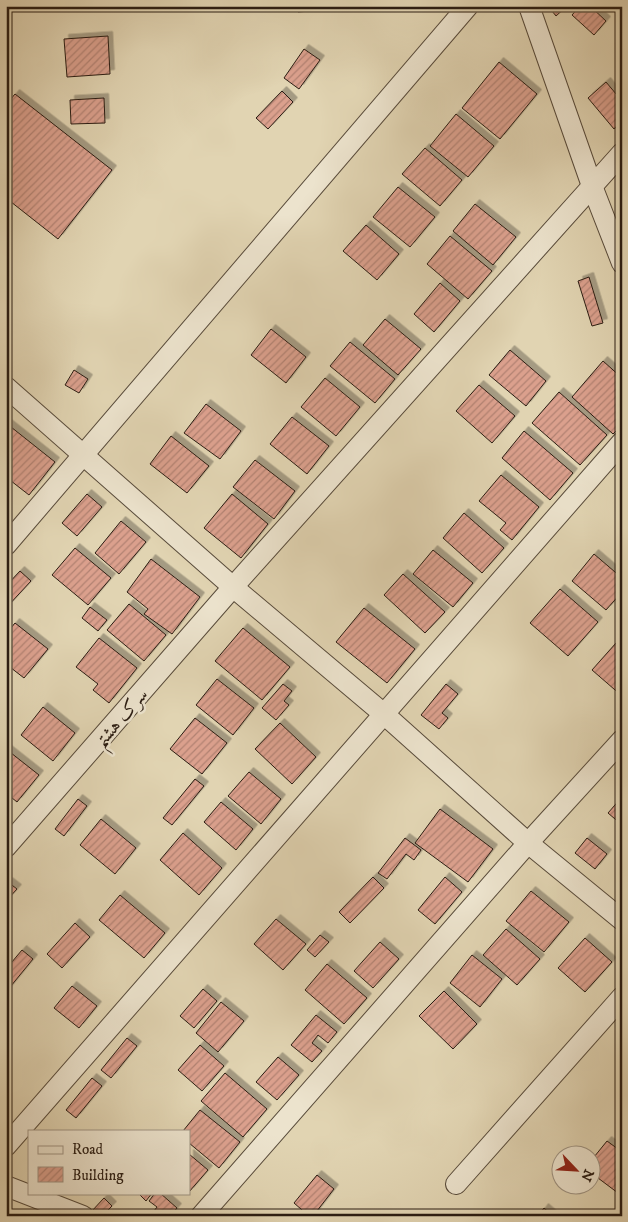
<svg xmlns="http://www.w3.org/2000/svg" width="628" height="1222" viewBox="0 0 628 1222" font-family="'IM FELL DW Pica',Amiri,serif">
<defs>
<pattern id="building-hatch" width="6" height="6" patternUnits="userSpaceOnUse" patternTransform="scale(1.25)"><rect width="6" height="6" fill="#dba08d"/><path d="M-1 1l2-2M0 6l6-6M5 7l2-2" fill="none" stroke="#b28272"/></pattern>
<filter id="shadow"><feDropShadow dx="4.5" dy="-4.5" stdDeviation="0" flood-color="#0004"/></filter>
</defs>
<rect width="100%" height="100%" fill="#e1d4b2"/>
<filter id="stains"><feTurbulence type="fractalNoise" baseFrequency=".004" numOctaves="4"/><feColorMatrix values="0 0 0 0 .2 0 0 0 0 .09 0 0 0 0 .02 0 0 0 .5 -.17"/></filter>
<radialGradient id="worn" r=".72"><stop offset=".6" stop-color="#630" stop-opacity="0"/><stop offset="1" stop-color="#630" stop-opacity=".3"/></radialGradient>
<g fill="url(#building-hatch)" stroke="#2b1d13" filter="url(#shadow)">
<path d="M298,6h47v2l-47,4z"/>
<path d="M548,6h19l-11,10z"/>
<path d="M580,6h10l16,15 -12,14 -22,-20z"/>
<path d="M108,36l2,38 -43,3 -3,-38z"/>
<path d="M304,49l16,11 -21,29 -15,-11z"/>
<path d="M499,62l38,32 -37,45 -38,-31z"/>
<path d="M606,82l16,19v21l-8,7 -26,-31z"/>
<path d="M282,91l11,11 -25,27 -12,-11z"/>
<path d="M15,94l97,76 -54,69 -52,-41v-93z"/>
<path d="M104,98l1,25 -34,1 -1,-24z"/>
<path d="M456,114l38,32 -26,31 -38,-31z"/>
<path d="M425,148l37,32 -22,26 -38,-32z"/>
<path d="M398,187l37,30 -25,30 -37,-30z"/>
<path d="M475,204l41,33 -23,28 -40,-34z"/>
<path d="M366,225l33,29 -22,26 -34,-29z"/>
<path d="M450,236l42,35 -24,28 -41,-35z"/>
<path d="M589,277l14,46 -11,3 -14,-45z"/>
<path d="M440,283l20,18 -26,31 -20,-18z"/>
<path d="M385,319l36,30 -23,26 -35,-30z"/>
<path d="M271,329l35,28 -20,26 -35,-28z"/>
<path d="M350,342l45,37 -20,24 -45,-37z"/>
<path d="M510,350l36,31 -20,25 -37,-31z"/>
<path d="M603,361l19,17v47l-9,9 -41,-37z"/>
<path d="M74,370l14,9 -9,14 -14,-8z"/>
<path d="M325,378l35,29 -24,29 -35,-29z"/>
<path d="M479,385l36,31 -23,27 -36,-32z"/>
<path d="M559,392l48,43 -27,30 -48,-42z"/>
<path d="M206,404l35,27 -21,28 -36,-26z"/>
<path d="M292,417l37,29 -22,28 -37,-30z"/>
<path d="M6,423l49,39 -26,33 -23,-18z"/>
<path d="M524,431l49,42 -23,27 -48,-42z"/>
<path d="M171,436l38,30 -22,27 -37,-29z"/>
<path d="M255,460l40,31 -21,28 -41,-32z"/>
<path d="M501,475l38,32 -27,33 -12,-10 6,-7 -27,-22z"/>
<path d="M87,494l15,13 -25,29 -15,-13z"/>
<path d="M232,494l36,30 -27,34 -37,-30z"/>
<path d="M464,513l40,35 -22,25 -39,-35z"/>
<path d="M121,521l25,21 -27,32 -24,-21z"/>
<path d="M75,548l36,30 -23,27 -36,-30z"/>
<path d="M433,550l40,33 -20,24 -40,-33z"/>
<path d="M594,554l28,24v14l-16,18 -34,-29z"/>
<path d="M151,559l49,38 -28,37 -28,-20 4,-5 -21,-17z"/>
<path d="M20,571l11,10 -25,27v-22z"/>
<path d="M403,574l42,38 -20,21 -41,-38z"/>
<path d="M560,589l38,33 -30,34 -38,-33z"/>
<path d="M129,604l37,31 -22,26 -37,-31z"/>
<path d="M90,607l17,13 -9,11 -16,-13z"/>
<path d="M364,608l51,41 -28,34 -51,-41z"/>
<path d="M15,623l33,26 -24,29 -18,-14v-30z"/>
<path d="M243,628l47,39 -28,33 -47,-39z"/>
<path d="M99,638l38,30 -28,35 -16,-13 5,-6 -22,-17z"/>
<path d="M616,643l6,5v48l-30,-26z"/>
<path d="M217,679l37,29 -21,27 -37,-30z"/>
<path d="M283,684l9,7 -8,10 5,4 -13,15 -14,-12z"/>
<path d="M446,684l12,10 -16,19 6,5 -9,11 -18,-14z"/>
<path d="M43,707l32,26 -22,28 -32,-26z"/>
<path d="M195,718l32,25 -25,31 -32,-25z"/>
<path d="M280,723l36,34 -24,27 -37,-35z"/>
<path d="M6,749l33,26 -22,27 -11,-9z"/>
<path d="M249,772l32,27 -20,25 -33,-28z"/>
<path d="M195,779l9,7 -32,39 -9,-7z"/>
<path d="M622,797v28l-14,-12z"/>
<path d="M78,799l9,7 -23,30 -9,-7z"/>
<path d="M221,802l32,27 -17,21 -32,-28z"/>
<path d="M440,809l53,40 -25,33 -53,-39z"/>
<path d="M101,819l35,29 -21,26 -35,-29z"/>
<path d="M183,833l39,35 -23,27 -39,-35z"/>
<path d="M405,838l16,12 -7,10 -8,-6 -19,25 -9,-6z"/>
<path d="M587,838l20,16 -12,15 -20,-16z"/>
<path d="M373,877l11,11 -34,35 -11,-11z"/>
<path d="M445,877l17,15 -27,32 -17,-14z"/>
<path d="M8,882l9,7 -11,12v-17z"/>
<path d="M531,891l38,31 -25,30 -38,-31z"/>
<path d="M120,895l45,38 -21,25 -45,-38z"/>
<path d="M276,919l30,25 -23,26 -29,-26z"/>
<path d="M75,923l15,14 -28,31 -15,-14z"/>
<path d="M506,929l34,30 -23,26 -34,-30z"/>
<path d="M320,935l9,7 -14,15 -8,-7z"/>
<path d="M585,938l27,24 -27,30 -27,-24z"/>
<path d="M380,942l19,17 -26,29 -19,-17z"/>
<path d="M22,950l11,9 -27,33v-23z"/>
<path d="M472,955l30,24 -22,28 -30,-24z"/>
<path d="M327,964l40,34 -23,26 -39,-34z"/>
<path d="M72,986l25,20 -18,22 -25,-20z"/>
<path d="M203,989l14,12 -23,27 -14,-12z"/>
<path d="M444,991l33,33 -24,25 -34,-33z"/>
<path d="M221,1002l23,19 -26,31 -22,-19z"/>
<path d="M316,1015l21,17 -9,11 -10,-8 -6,8 10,8 -10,11 -21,-17z"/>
<path d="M127,1038l10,8 -26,32 -10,-8z"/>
<path d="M200,1045l24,21 -22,25 -24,-21z"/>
<path d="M278,1057l21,18 -22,25 -21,-18z"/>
<path d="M225,1073l42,36 -24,28 -42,-36z"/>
<path d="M92,1078l10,8 -26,32 -10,-8z"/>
<path d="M200,1110l40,32 -21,26 -30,-25v-12h-6z"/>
<path d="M607,1141l15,11v44l-32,-24v-10z"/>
<path d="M189,1154l19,16 -19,22z"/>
<path d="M317,1175l17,14 -21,27h-4l-15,-13z"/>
<path d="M138,1193h14l-6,8z"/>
<path d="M155,1193h5l17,15 -7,8h-20l7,-9 -8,-6z"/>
<path d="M104,1198l8,8 -10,10h-7l-4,-4z"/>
<path d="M544,1208l9,8h-15z"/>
</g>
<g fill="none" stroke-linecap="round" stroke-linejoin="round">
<g stroke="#584b3b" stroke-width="22">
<g id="street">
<path d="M529,6l63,180 30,77"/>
<path d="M6,387l227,200 152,128 143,128 94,77"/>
<path d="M6,545l462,-539"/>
<path d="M6,847l227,-260 389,-434"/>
<path d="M6,1146l616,-704"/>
<path d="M456,1184l166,-187"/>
<path d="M6,1186l77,30"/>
<path d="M201,1216l327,-373 94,-103"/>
</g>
</g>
<use href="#street" stroke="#ece3cd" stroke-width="20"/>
</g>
<g text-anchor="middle" stroke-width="5" stroke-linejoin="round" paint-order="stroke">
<g font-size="19" fill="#2b1d13" stroke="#ece3cd">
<text transform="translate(120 717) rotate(-49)" y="7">سرک هشتم</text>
</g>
</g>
<rect width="628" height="1222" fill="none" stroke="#e1d4b2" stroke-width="25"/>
<rect x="8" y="8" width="613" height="1207" fill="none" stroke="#2b1d13" stroke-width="2.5"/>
<rect x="12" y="12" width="603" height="1197" fill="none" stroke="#2b1d13"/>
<rect x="28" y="1130" width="162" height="65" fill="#ece3cd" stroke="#9f9483"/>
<rect x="38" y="1146" width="25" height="8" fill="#ece3cd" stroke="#9f9483"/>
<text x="72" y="1154" font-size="15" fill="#2b1d13">Road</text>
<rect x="38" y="1167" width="25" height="15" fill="url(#building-hatch)" stroke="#9f9483"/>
<text x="72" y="1180" font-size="15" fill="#2b1d13">Building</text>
<g transform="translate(576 1170) rotate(115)"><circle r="24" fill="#ece3cd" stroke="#9f9483"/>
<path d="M0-4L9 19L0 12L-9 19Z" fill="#8f2418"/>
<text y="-8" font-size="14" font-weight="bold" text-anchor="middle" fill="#2b1d13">N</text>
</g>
<rect width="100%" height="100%" filter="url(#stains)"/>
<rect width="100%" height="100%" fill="url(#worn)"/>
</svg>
